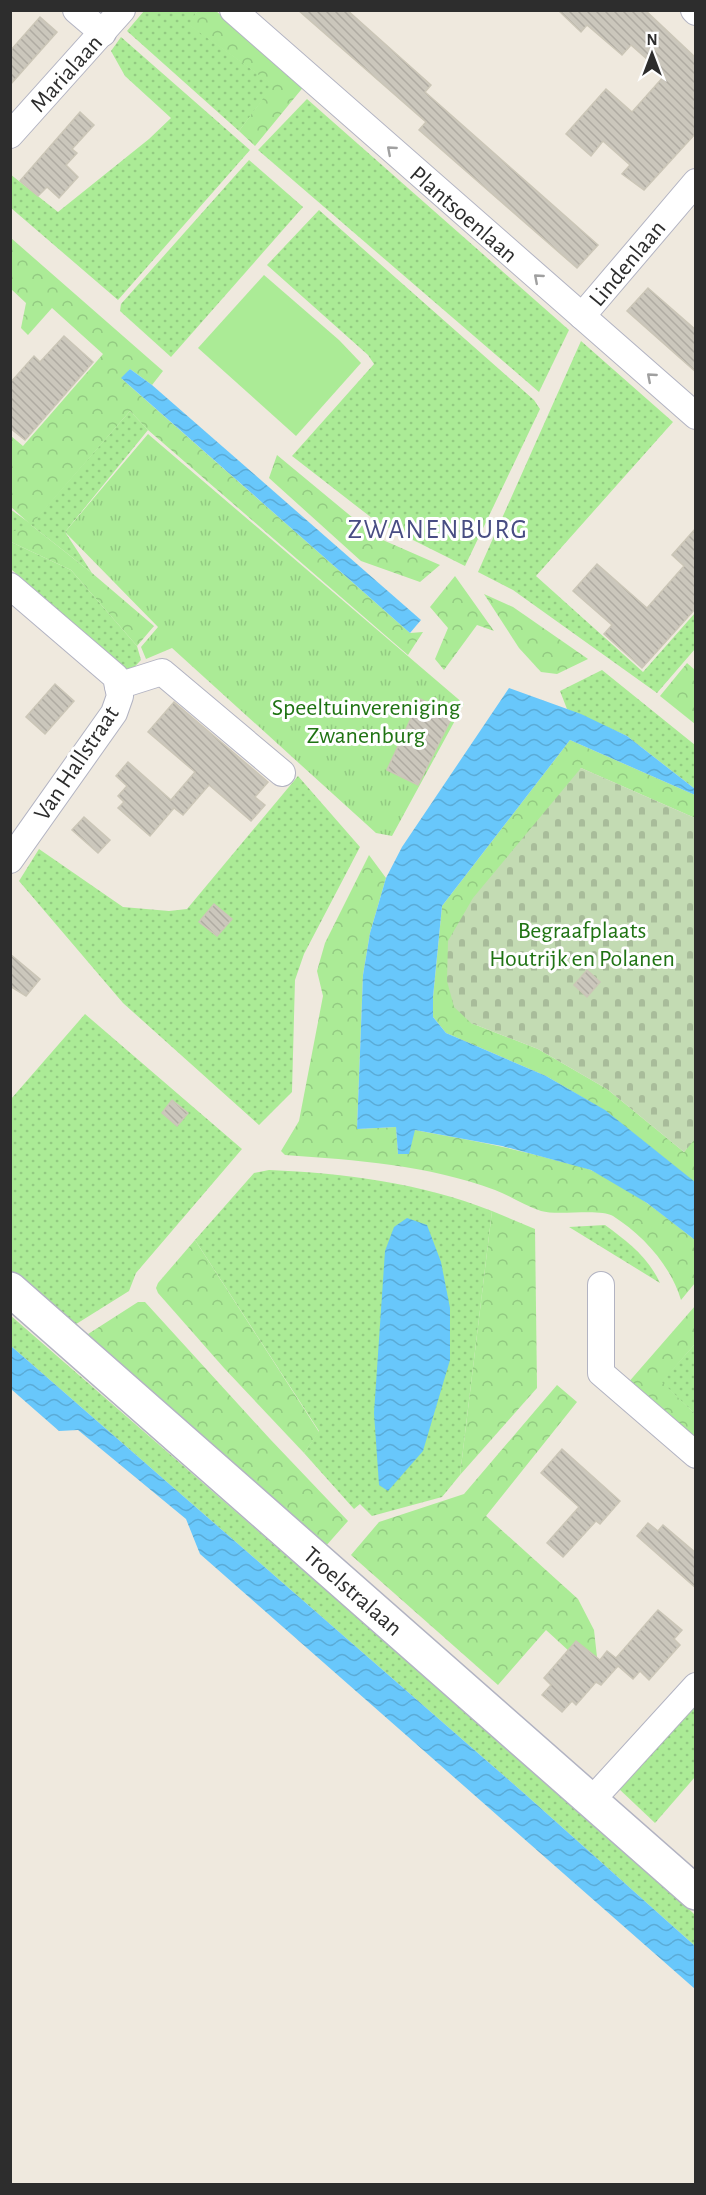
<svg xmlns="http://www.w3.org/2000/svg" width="706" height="2195" viewBox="0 0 706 2195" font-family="'Alegreya Sans',sans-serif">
<defs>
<pattern id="grass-dots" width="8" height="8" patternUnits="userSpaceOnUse" patternTransform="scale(1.5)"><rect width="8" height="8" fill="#abeb96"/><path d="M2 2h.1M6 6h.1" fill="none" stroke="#93ca82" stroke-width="1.8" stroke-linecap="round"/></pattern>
<pattern id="forest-crowns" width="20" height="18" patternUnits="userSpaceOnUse" patternTransform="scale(1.5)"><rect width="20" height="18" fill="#abeb96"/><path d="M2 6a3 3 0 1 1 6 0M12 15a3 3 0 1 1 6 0" fill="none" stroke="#93ca82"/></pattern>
<pattern id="cemetery-stones" width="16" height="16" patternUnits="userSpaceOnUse" patternTransform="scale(1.5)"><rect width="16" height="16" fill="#c3dbb3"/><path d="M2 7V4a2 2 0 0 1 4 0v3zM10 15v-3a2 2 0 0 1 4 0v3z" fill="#a8bc9a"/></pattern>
<pattern id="park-tufts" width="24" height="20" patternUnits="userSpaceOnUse" patternTransform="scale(1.5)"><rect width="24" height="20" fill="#abeb96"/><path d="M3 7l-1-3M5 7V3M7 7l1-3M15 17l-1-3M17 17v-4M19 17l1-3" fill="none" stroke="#93ca82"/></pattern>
<pattern id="water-waves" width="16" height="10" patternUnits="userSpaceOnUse" patternTransform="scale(1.5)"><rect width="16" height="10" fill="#68c7fb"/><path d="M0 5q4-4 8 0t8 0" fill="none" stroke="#5aabd7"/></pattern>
<pattern id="building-back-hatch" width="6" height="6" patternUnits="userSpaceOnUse" patternTransform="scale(1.5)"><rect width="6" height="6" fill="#cbc7bc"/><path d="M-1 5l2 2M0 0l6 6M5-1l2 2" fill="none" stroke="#afaba2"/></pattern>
</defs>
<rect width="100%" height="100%" fill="#efe9de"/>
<g fill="url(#grass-dots)">
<path d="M144,11h53l-7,14 84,60 -35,46 -112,-100z"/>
<path d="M121,37l129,113 -132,150 -107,-92 -1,-34 48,38 91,-73 22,-21 -46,-42 -14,-25z"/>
<path d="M307,99l262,231 -30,62 -281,-242z"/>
<path d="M249,160l54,47 -132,150 -51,-46 1,-7z"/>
<path d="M319,210l215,190 6,9 -75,157 -88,-44 -85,-66 82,-92 -6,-9 -101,-90z"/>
<path d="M581,341l92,81 -137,154 107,96 52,-59v36l-38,44 -144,-103 -35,-18z"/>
<path d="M130,411l18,19 -83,102 27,41 -61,-48 -20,8 -1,-24 21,15z"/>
<path d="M11,542l60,28 66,76 4,14 -14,15 -116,-106z"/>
<path d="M602,670l93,75v44l-68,-53 -60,-27 -7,-18z"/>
<path d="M298,776l62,71 -56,107 -9,26 -3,112 -33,33 -136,-122 -104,-122 20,-32 84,58 46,4 18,-2z"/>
<path d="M85,1014l157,135 -106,124 -7,18 -56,35 -62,-55v-172z"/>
<path d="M269,1170c76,3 152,13 223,41l-32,264 -18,22 -70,19 -12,-12 -6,5 -50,-56 15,-22 -124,-191 59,-67z"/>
<path d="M605,1225c23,17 43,32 55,58l-91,-56z"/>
<path d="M10,1315l364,317 213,178 108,105v31l-169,-151 -515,-449z"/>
<path d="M695,1344v70l-34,-32z"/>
<path d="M695,1699v78l-40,46 -38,-36z"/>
</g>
<g fill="url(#forest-crowns)">
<path d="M197,11h19l89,74 -50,61 -16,-15 34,-46 -84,-60z"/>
<path d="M11,238l152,133 -11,14 -22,-16 -8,10 288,254 13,-1 -15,23 -260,-225 -18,-19 -99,114 61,48 62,53 -17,20 -66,-76 -60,-28 -1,-9 20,-9 -19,-17v-71l12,10 80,-92 -51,-46 -24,27 -7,-7 5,-25 -15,-14z"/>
<path d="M277,455l99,82 64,28 -20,17 -59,-21 -92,-83z"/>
<path d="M455,576l39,55 -17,-6 -33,45 -9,-11 13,-31 -18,-21z"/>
<path d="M484,594l29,13 75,52 -31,15 -16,-2 -22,-24z"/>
<path d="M687,663l8,7v54l-35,-28z"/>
<path d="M570,740l125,55v23l-114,-50 -110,255 67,26 69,40 77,63 11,-14v45l-91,-73 -58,-34 -100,-43 -13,-16v-20l9,-91z"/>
<path d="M369,855l17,23 -16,55 -7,42 -6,154 39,-2 2,27 17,-24c48,9 96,17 143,31 11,3 24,5 35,10 38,17 70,44 102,69v43l-14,17c-10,-34 -38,-65 -68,-84 -13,-8 -55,0 -72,-5 -16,-5 -30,-15 -46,-21 -67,-25 -139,-30 -210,-35l-4,-4 18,-30 24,-125 -6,-25 8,-28z"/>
<path d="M492,1211l43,18 2,159 -77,87z"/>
<path d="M195,1240l124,192 -15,21 -80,-85 -66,-75 -2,-5 2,-5z"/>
<path d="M138,1302h7l125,137 78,82 -23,26 -240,-211z"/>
<path d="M695,1306v38l-33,38 33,32v32l-68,-62z"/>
<path d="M557,1385l20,17 -91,114 92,83 16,31 4,36 -4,8 -48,-44 -48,55 -147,-130 28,-33 85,-28z"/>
</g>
<path fill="url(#cemetery-stones)" d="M581,768l114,50 1,320 -12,14 -77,-63 -69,-40 -67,-26 -17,-16 -7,-26 1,-40 25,-43z"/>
<path fill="url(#park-tufts)" d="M148,434l316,270 -72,132 -16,-3 -204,-185 -26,11 -5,-12 17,-20 -93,-95z"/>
<path fill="#abeb96" d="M264,275l75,65 22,23 -65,73 -98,-88z"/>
<g fill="url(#water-waves)">
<path d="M130,369l22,16 269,235 -11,13 -289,-255z"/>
<path d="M509,688l72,26 46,22 68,53v6l-125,-55 -128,166 -9,91v20l13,16 100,43 59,34 90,72v58l-48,-37 -56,-33 -89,-24 -87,-16 -6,24h-11l-2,-27 -39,2 6,-154 7,-42 16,-55 16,-31z"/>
<path d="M407,1218l20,7 14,37 9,46v52l-27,91 -35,40 -9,-6 -5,-72 11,-162 9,-24z"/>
<path d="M11,1346l515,449 169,151v43l-495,-435 -14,-35 -108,-89 -19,1 -48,-42z"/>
</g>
<g fill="url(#building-back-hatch)" stroke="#cbc6b7" stroke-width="1.5">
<path d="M298,10h49l84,75 -6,7 173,153 -21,23 -158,-138 7,-8z"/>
<path d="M558,10h87l51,48v75l-52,57 -22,-16 8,-9 -27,-24 -12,15 -25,-22 40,-45 26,23 33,-37 -34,-30 -9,10 -35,-30 -6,7z"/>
<path d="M40,17l17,15 -47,53v-34z"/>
<path d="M80,112l14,13 -22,24 5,4 -11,12 12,12 -19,21 -12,-11 -9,9 -18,-15z"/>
<path d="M648,288l48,42v42l-69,-61z"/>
<path d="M64,336l29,26 -68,78 -15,-12v-45l24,-27 6,6z"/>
<path d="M696,528v80l-54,60 -38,-34 8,-9 -39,-34 24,-27 50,44 37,-42 -12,-11z"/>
<path d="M55,684l19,17 -29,33 -19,-17z"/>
<path d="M420,699l33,16 -35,70 -31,-15z"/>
<path d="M174,702l94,80 -13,15 10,8 -14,16 -42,-36 -26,30 -9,-7 -24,28 -32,-28 6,-6 -6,-6 9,-10 -11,-10 12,-14 43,38 24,-28 -47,-40z"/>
<path d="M84,817l26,23 -12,13 -26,-23z"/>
<path d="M214,904l18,15 -15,17 -18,-14z"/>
<path d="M10,954l30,25 -14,17 -16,-10z"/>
<path d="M587,970l13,12 -13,15 -13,-12z"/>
<path d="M172,1100l16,13 -11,13 -15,-13z"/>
<path d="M562,1449l58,52 -20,23 -4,-3 -33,36 -16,-14 32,-36 -38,-34z"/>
<path d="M648,1523l10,8 5,-6 33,28v35l-59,-52z"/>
<path d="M658,1610l24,20 -8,9 6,6 -31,35 -9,-9 -7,8 -15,-13 -17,19 -5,-3 -20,23 -4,-4 -10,11 -20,-17 9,-10 -7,-7 32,-37 24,19 7,-9 9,7z"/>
</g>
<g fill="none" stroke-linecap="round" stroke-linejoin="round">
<g stroke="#b2b3c2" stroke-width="28">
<g id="minor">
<path d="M76,10l27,23"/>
<path d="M233,10l463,406"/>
<path d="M694,10l2,2"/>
<path d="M10,135l112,-125"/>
<path d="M582,316l114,-134"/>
<path d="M10,586l106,91 4,19 -6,17 -104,147"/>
<path d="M118,686l44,-14 120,101"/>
<path d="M601,1285v88l95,82"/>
<path d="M591,1801l105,-115"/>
</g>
</g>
<g stroke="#b2b3c2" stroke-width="36">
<path id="tertiary" d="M10,1289l686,604"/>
</g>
<use href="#minor" stroke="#fff" stroke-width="26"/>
<use href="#tertiary" stroke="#fff" stroke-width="33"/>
</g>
<defs><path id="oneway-chevron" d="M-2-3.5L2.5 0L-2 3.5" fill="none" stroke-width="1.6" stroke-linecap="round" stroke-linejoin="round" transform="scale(1.5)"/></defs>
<g stroke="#a0a0a0">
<use href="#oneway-chevron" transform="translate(391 150) rotate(-139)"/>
<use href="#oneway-chevron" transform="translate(538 278) rotate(-139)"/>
<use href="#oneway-chevron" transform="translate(651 377) rotate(-139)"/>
</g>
<g text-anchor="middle" stroke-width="6" stroke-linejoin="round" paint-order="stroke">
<g font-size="24" fill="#2d2d2d" stroke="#fff">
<text transform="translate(66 73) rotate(-48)" y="8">Marialaan</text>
<text transform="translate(464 214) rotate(41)" y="8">Plantsoenlaan</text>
<text transform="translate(627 263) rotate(-50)" y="8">Lindenlaan</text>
<text transform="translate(76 763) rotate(-56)" y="8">Van Hallstraat</text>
<text transform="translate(353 1591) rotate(41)" y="8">Troelstralaan</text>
</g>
<g font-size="24" fill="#1f7313" stroke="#fff">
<text x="366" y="715">Speeltuinvereniging<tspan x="366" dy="28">Zwanenburg</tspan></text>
<text x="582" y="938">Begraafplaats<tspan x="582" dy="28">Houtrijk en Polanen</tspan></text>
</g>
<g font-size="27" letter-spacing="1.5" fill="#484d83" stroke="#fff">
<text x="438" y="538">ZWANENBURG</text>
</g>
</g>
<rect width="706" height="2195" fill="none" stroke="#2d2d2d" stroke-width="24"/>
<g transform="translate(652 54)" stroke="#ffffff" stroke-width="4.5" paint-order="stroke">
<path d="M0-4.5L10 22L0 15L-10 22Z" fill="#2d2d2d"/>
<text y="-9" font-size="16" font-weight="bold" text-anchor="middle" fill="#2d2d2d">N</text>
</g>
</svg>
